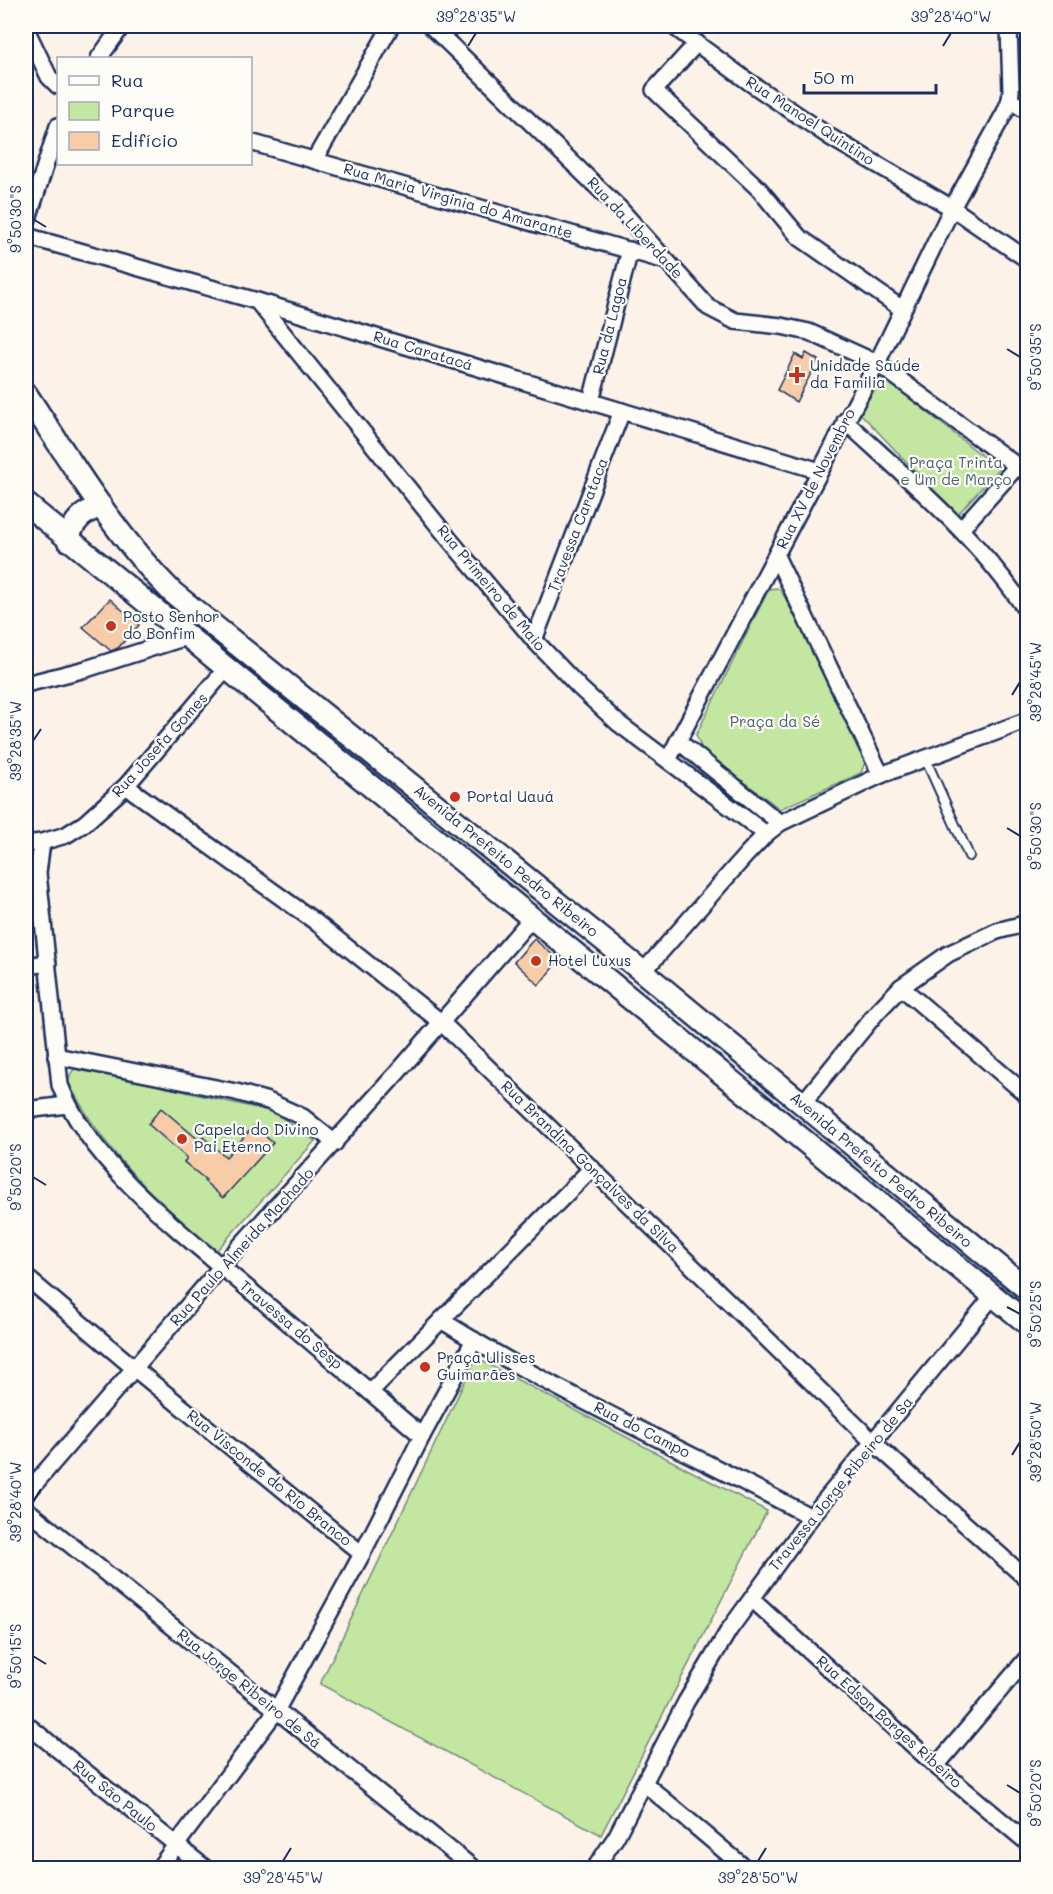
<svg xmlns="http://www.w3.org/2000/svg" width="1053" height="1894" viewBox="0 0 1053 1894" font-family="Mali,sans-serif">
<rect width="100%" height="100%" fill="#fcf2e7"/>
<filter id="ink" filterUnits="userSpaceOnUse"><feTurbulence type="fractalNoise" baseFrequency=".0167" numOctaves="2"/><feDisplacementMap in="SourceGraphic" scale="12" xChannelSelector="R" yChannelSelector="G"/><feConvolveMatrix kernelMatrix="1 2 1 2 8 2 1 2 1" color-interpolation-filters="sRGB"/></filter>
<g filter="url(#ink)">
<g fill="#c3e6a0" stroke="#6f8a7f" stroke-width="1.5">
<path d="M884,378l115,91 -42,46 -98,-103z"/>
<path d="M777,588l5,4 85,165 -6,16 -81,36 -77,-58 -7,-16 73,-146z"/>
<path d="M704,769l54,43 -5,6 -54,-43z"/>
<path d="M76,1067l198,45 41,29 -98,109c-15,-8 -27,-21 -39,-32 -46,-41 -81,-81 -110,-136l3,-9z"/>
<path d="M476,1358l291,153 -166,324 -281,-151z"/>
</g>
<g fill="#f9cca8" stroke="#1b2f5e" stroke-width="1.5">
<path d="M806,353l12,7 -22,42 -19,-12 18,-36 8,5z"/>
<path d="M110,599l29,26 -21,23 -7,3 -28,-24z"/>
<path d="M534,939l25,21 -20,25 -25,-23z"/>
<path d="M161,1108l39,33 3,-4 23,20 28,-31 19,17 -50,55 -19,-17 2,-1 -22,-18 3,-4 -39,-34z"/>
</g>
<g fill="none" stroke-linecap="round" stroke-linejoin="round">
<g stroke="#1b2f5e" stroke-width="12">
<path id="service" d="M925,758l44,98"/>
</g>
<g stroke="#1b2f5e" stroke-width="20">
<g id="minor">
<path d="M431,26l189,183 88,98 27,14 46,5 28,6 68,31 151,111"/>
<path d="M673,26l76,56 81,55 122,71 76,52"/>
<path d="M26,29l23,48 9,9"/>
<path d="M697,43l-43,47 105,99 40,48 103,72"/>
<path d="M99,58l23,-32"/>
<path d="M1010,100l18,12"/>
<path d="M250,142l416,119"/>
<path d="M315,159l76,-133"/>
<path d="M26,225l32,-99"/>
<path d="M26,236l231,65 563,170"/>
<path d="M257,301l192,238 85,101 46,48 38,35 148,111"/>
<path d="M591,401l39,-151"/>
<path d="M845,421c65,60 134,117 183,192"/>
<path d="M961,529l56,-63"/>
<path d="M776,556l105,219"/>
<path d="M534,640l88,-229"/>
<path d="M26,684l60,-15 100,-32"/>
<path d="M678,741l102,82"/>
<path d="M668,760l209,-397 75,-155 53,-96 5,-12 1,-9 -2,-65"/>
<path d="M126,786l187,134 129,103 432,420 154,137"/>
<path d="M42,842l-4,31 22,212c29,79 128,153 192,207 57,48 114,96 170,144"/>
<path d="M26,844l16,-2 24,-7 19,-12 41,-37 100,-117"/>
<path d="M26,966l22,-3"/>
<path d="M643,972l103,-117 20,-21 14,-11 101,-48 147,-55"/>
<path d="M901,987l127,109"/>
<path d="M56,1056l180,36 32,9 35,16 32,26"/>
<path d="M802,1104l75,-92 24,-25 47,-33 49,-23 31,-8"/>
<path d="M26,1110l41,-5"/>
<path d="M26,1277l108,91 228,186 -86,157 -117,157"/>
<path d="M441,1320c118,75 248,131 370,197"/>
<path d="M370,1392l222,-224"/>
<path d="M26,1494l196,-228 175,-193 134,-154"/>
<path d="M26,1509l447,359"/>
<path d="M362,1554l60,-118 52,-96"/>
<path d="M752,1599l184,167 92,77"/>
<path d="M26,1724l179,144"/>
<path d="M936,1766l92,-109"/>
<path d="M644,1783l101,85"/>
<path d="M595,1868l21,-31 70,-135 43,-72 82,-113 182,-221"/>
</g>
</g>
<g stroke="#1b2f5e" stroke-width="26">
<g id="secondary">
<path d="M26,394c45,68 88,140 146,198l471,380 385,318"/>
<path d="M26,504l1002,820"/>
<path d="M68,540c5,-19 15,-28 33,-34"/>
</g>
</g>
<use href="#service" stroke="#fdfcf7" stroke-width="8"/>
<use href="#minor" stroke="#fdfcf7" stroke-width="15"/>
<use href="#secondary" stroke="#fdfcf7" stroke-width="21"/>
</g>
</g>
<path fill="none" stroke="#1b2f5e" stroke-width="2" d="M468,46l8,-13M943,46l8,-13M33,219l13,8M1007,349l13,8M1012,695l8,-13M33,741l8,-12M1007,828l13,8M33,1177l13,8M1007,1307l13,7M1012,1455l8,-13M33,1502l8,-13M33,1656l13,8M1007,1785l13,8M283,1861l8,-13M758,1861l8,-13"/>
<g fill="#c8321e" stroke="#fdfcf7" stroke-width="2">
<path d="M794 366h6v6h6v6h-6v6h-6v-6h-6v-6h6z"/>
<circle cx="111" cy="626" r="6"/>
<circle cx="455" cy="797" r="6"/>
<circle cx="536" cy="961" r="6"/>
<circle cx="182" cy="1139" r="6"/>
<circle cx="425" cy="1367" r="6"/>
</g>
<g text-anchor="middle" stroke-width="4.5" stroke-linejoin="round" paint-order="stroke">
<g font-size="15" fill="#1b2f5e" stroke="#fdfcf7">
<text transform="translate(810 121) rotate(33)" y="5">Rua Manoel Quintino</text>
<text transform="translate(458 201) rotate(16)" y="5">Rua Maria Virginia do Amarante</text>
<text transform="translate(635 228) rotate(47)" y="5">Rua da Liberdade</text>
<text transform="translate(610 326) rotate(-76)" y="5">Rua da Lagoa</text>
<text transform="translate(423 351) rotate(17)" y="5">Rua Caratacá</text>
<text transform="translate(816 479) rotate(-63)" y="5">Rua XV de Novembro</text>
<text transform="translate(578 525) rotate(-69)" y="5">Travessa Carataca</text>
<text transform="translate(491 588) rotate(50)" y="5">Rua Primeiro de Maio</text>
<text transform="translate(160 745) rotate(-48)" y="5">Rua Josefa Gomes</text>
<text transform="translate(506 861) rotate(39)" y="5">Avenida Prefeito Pedro Ribeiro</text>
<text transform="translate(590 1167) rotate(44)" y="5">Rua Brandina Gonçalves da Silva</text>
<text transform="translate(881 1170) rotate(40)" y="5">Avenida Prefeito Pedro Ribeiro</text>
<text transform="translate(242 1247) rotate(-48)" y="5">Rua Paulo Almeida Machado</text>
<text transform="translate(291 1325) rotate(40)" y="5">Travessa do Sesp</text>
<text transform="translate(642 1430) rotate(27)" y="5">Rua do Campo</text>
<text transform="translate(269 1478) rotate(39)" y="5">Rua Visconde do Rio Branco</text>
<text transform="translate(841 1484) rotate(-51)" y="5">Travessa Jorge Ribeiro de Sa</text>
<text transform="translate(249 1689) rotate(39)" y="5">Rua Jorge Ribeiro de Sá</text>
<text transform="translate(889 1722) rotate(42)" y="5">Rua Edson Borges Ribeiro</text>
<text transform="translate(115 1796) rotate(39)" y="5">Rua São Paulo</text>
</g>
<g font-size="15" fill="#1b2f5e" stroke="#fdfcf7" text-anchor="start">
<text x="810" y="371">Unidade Saúde<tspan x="810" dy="17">da Familia</tspan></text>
<text x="123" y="622">Posto Senhor<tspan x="123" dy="17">do Bonfim</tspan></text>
<text x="467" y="802">Portal Uauá</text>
<text x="548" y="966">Hotel Luxus</text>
<text x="194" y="1135">Capela do Divino<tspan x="194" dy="17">Pai Eterno</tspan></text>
<text x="437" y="1363">Praça Ulisses<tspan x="437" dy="17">Guimarães</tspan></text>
</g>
<g font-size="15" fill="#455d6e" stroke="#fdfcf7">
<text x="956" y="468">Praça Trinta<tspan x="956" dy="17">e Um de Março</tspan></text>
<text x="775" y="727">Praça da Sé</text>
</g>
</g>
<rect width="1053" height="1894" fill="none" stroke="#fdfcf7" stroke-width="66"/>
<rect x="57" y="57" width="195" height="108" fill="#fdfcf7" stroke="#a3aaba" stroke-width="1.5"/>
<rect x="69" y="76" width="30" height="9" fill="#fdfcf7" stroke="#a3aaba" stroke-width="1.5"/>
<text x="111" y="87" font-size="18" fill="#1b2f5e">Rua</text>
<rect x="69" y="102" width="30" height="18" fill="#c3e6a0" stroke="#a3aaba" stroke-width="1.5"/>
<text x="111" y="117" font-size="18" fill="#1b2f5e">Parque</text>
<rect x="69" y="132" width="30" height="18" fill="#f9cca8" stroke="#a3aaba" stroke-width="1.5"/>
<text x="111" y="147" font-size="18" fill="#1b2f5e">Edifício</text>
<path d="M804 84v9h132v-9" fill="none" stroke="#1b2f5e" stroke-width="3"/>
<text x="813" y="84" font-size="18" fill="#1b2f5e" stroke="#fdfcf7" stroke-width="4.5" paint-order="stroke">50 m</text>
<rect x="33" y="33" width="987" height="1828" fill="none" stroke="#1b2f5e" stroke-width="2"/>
<g font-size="15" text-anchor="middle" fill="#1b2f5e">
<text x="476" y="22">39°28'35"W</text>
<text x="951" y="22">39°28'40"W</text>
<text transform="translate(16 219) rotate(-90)" y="5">9°50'30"S</text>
<text transform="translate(1036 357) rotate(-90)" y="5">9°50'35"S</text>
<text transform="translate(1036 682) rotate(-90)" y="5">39°28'45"W</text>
<text transform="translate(16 741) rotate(-90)" y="5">39°28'35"W</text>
<text transform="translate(1036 836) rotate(-90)" y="5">9°50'30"S</text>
<text transform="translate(16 1177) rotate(-90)" y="5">9°50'20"S</text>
<text transform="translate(1036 1314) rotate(-90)" y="5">9°50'25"S</text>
<text transform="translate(1036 1442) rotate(-90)" y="5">39°28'50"W</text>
<text transform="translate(16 1502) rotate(-90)" y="5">39°28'40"W</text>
<text transform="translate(16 1656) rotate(-90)" y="5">9°50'15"S</text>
<text transform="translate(1036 1793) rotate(-90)" y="5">9°50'20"S</text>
<text x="283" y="1883">39°28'45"W</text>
<text x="758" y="1883">39°28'50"W</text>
</g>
</svg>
